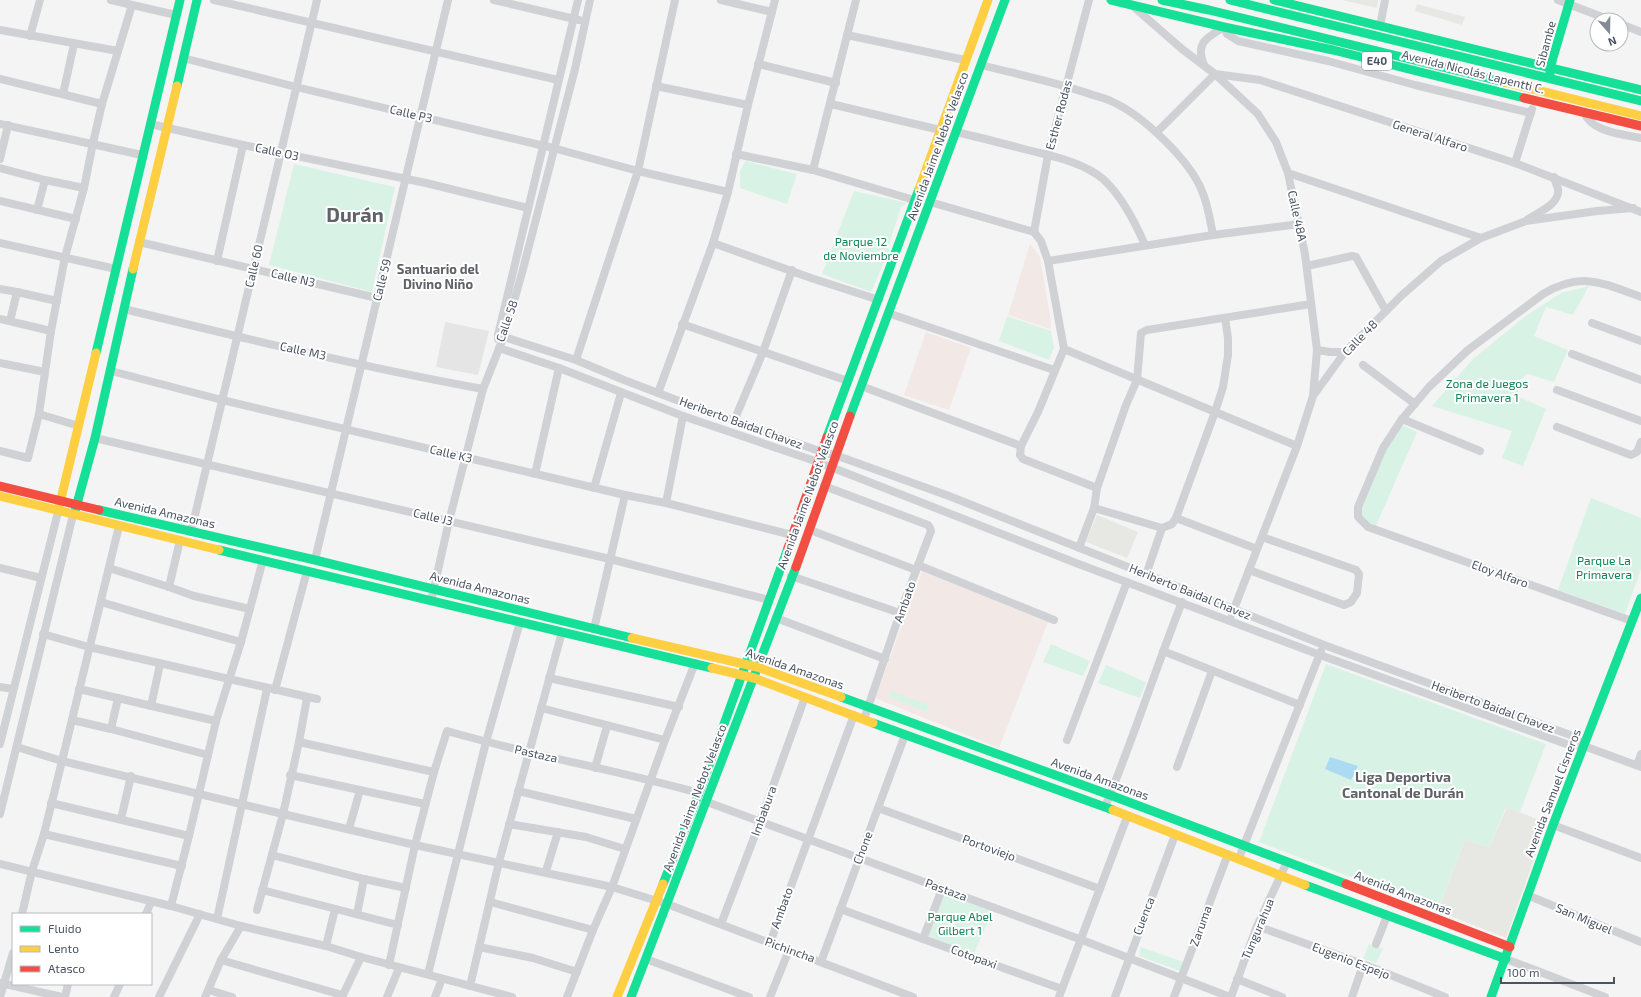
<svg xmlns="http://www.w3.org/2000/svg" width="1641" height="997" viewBox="0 0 1641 997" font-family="'Exo 2',sans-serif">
<rect width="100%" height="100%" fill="#f4f4f4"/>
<g fill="#e7e8e3">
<path d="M1342,0h36l-1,8z"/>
<path d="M1417,4l48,13 -3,8 -47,-14z"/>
<path d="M1097,515l41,17 -11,26 -41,-16z"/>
<path d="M1507,807l40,16 -41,115 -68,-27 27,-72 24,8z"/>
</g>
<path fill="#e5e5e6" d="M445,322l44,9 -11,44 -42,-8z"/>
<g fill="#f2e8e6">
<path d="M1030,244l10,13 11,65 -1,7 -42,-14z"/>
<path d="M926,332l45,16 -22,62 -45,-15z"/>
<path d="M922,571l126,51 -49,126 -124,-50z"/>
</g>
<g fill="#d8f3e6">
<path d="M745,161l52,13 -10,30 -47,-16v-17z"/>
<path d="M294,164l101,23 -23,105 -103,-27z"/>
<path d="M854,191l53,12 -6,4 -13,41 1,3 -18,41 -49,-18z"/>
<path d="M1589,286l-16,29 -27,-8 -12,29 34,14 -14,32 -26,-8 -11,8 2,15 27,12 -23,57 -21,-8 10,-27 -80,-25 41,-47 50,-41 38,-25z"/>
<path d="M1007,316l44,15 3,17 -5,12 -50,-19z"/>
<path d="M1399,423l18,9 -42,96 -17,-11 16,-49z"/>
<path d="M1591,498l50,20v51l-16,45 -67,-24z"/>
<path d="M1051,644l39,17 -7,15 -40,-14z"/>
<path d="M1326,664l220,80 -26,68 -14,-5 -17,40 -24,-8 -27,71 -179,-68z"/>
<path d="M1106,665l40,17 -6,16 -42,-15z"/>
<path d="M891,691l38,14 -3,7 -37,-15z"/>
<path d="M944,894l48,17 -18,43 -46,-18z"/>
<path d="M1369,944l14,5 -7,14 -13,-4z"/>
<path d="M1141,947l42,15 -3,9 -41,-15z"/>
</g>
<path fill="#acdaf2" d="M1330,757l28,9 -7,14 -26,-11z"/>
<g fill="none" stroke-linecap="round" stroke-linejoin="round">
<g stroke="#cfd1d4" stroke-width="8">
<path d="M111,0l65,15"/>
<path d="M214,0l344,80"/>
<path d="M494,0l85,20"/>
<path d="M721,0l51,12"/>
<path d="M1558,0l52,20"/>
<path d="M1135,8l47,41 33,25 43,40 18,28 12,31 17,81 12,96 -4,46"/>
<path d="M1621,24l20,8"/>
<path d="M1380,26l5,-26"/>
<path d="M0,30l118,21"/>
<path d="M847,35l118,25"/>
<path d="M30,36l10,-36"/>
<path d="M183,58l113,29 257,61 85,23 90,21"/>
<path d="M758,64l78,19"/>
<path d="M981,65c35,9 71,16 106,28 8,3 18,5 26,9 30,14 76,57 89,89 6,14 8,29 11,44"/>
<path d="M1204,65c-9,-22 2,-27 20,-38l3,7 11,7 90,20 87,24 116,28"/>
<path d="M0,79l102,25"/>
<path d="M656,86l92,19"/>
<path d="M63,94l11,-50"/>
<path d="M831,104l109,26"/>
<path d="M1584,112c7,20 38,22 57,26"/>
<path d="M0,124l142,31"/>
<path d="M150,124l93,21 183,38 102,25"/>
<path d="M956,132c22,5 45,11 68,17 26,7 58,12 79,30 19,17 32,43 42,66"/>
<path d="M1157,132l58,-58 45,6 255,83 126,49"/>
<path d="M736,154l77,16 101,30"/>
<path d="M0,159l8,-34"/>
<path d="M1515,163l17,-54"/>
<path d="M0,168l45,12 -8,30"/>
<path d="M813,170l43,-170"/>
<path d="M1288,173l193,65"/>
<path d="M45,180l39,8"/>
<path d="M0,201l76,18"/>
<path d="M930,202l104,30 7,9 7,20 16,88 -26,63 -17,34 -1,9 3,4 74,29"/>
<path d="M1528,219c11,-7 32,-15 30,-30 -1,-4 -3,-8 -4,-12"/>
<path d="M1034,232l14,-77 41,-155"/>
<path d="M139,242l238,56"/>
<path d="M0,243l116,26"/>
<path d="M713,243l98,35 68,22"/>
<path d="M217,261l26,-116"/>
<path d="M1048,261l165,-26 87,-11"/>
<path d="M1307,266l45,-10 4,1 30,54"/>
<path d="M0,289l17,3"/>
<path d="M124,309c119,29 238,58 359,80"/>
<path d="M888,313l166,57"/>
<path d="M0,319l51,12"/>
<path d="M10,321l7,-29 40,9"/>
<path d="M1592,323l49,18"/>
<path d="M682,324l166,57"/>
<path d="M498,335l78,25 48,20 63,24 135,48 13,3 114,41 375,149 249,91 11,10"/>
<path d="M498,339v-4l80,-335"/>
<path d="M499,348l60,20 124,48 135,46 258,101 244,92 249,90 15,1 57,21"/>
<path d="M1064,349l233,97"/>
<path d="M1317,350l13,2h15"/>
<path d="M1572,354l69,26"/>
<path d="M576,360l62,-189 37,-171"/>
<path d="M0,363l45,9"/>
<path d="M1363,365l52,39"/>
<path d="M111,371l111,29 403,95 41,8 126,32"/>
<path d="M861,386l160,60"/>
<path d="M1557,390l84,31"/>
<path d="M658,393l55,-150 15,-51 20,-87 27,-105"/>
<path d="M39,414l40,12"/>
<path d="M1402,419l78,32"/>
<path d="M734,421l29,-69 29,-82"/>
<path d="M1557,427l74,28 6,-3 4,-10"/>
<path d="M95,438l515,121 159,41"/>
<path d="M0,451l28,7 11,-44 12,-83 14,-74 19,-69 9,-45 9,-39 30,-99"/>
<path d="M535,474l24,-106"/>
<path d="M824,486l104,39 2,3 1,3 -31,82 -36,106"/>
<path d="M594,488l27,-95"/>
<path d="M666,503l17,-87"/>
<path d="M1094,508l68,20 10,-4 4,-6 39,-106 8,-25 5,-32v-17l-3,-20"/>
<path d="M1176,518l81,31"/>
<path d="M810,530l106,40"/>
<path d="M191,532l126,-532"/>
<path d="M1079,548l15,-40 3,-20 29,-83 11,-25 4,-47 6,-3 164,-26"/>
<path d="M315,560l133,-560"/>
<path d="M918,565l136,55"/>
<path d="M0,568l41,10"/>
<path d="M109,568l60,19 11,-47"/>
<path d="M1249,570l95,35 7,-3 6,-9 2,-19 -3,-4 -94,-33"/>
<path d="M1146,575l16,-47"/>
<path d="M791,576l109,37"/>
<path d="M169,587l25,9 56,13"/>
<path d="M431,601l18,-80 34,-132 21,-53 18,-63 53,-204 15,-69"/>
<path d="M101,602l54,16 86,24"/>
<path d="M1232,614l65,-168 16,-50 32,-44 56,-56 40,-35 40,-23 45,-17 71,-10 36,-3"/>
<path d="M776,618l109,41"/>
<path d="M1632,621l-264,-94 -10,-10v-10l25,-59 19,-29 27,-32 39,-37 75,-56c39,-23 59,-11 98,3"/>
<path d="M594,629l31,-134"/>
<path d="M43,634l46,13 228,52"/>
<path d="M1163,651l137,54"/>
<path d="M549,678l130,29"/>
<path d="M0,687l13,2"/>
<path d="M79,689l137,32"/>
<path d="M275,690l32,-119"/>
<path d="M151,706l9,-42"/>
<path d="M541,708l124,32"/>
<path d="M72,720l39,9 97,26"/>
<path d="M111,729l7,-31"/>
<path d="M1067,740l60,-158"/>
<path d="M299,742l135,30"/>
<path d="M0,744l58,-232"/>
<path d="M17,747l45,14 221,53 132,31 197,42 55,17 246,93"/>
<path d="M1637,765l4,-11"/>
<path d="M1177,767l35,-96"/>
<path d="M595,768l12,-42"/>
<path d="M290,775l135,29"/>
<path d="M518,791l118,28"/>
<path d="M707,802l375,138 148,57"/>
<path d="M51,803l138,33"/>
<path d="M1105,807c28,-67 50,-137 77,-205"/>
<path d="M878,808l222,81"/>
<path d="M0,814c25,-99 48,-199 73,-299"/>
<path d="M121,819l10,-43"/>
<path d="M509,824l77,13 39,12"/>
<path d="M1553,825l88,33"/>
<path d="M349,829l11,-39"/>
<path d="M44,834l138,32"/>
<path d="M272,855l92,24 42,9"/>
<path d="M1239,858l82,-207"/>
<path d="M0,864l171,42 70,20 85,20 35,11 151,40"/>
<path d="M546,871l12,-39"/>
<path d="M262,890l136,35"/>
<path d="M1527,895l114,47"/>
<path d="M490,902l103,28"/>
<path d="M171,906l18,-70 27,-115 25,-79 22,-82"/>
<path d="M840,909l222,80"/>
<path d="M257,910l26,-96 16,-72 8,-44"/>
<path d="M22,914l10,-43 12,-37 18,-73 57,-235"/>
<path d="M146,914l5,-12"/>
<path d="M357,914l7,-35"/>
<path d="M217,919l50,-230"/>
<path d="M721,924l39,-102 45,-125"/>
<path d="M1257,926l111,40 77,31"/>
<path d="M923,939l19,-50"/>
<path d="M770,943l84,-228"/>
<path d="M1376,944l11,-28"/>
<path d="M326,946l9,-37"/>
<path d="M479,947l54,11 44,14"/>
<path d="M646,959l103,38"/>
<path d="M1506,959l99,38"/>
<path d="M221,960l121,35"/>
<path d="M821,962l84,-227"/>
<path d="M389,965l26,-120 19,-73 13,-41c83,24 169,39 252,62"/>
<path d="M428,974l58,-232 34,-120"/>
<path d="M1237,979l45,18"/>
<path d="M0,983l62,14"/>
<path d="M470,986l29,-124 63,-230"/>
<path d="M209,990l23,7"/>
<path d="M0,997l13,-44"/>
<path d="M65,997l3,-13"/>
<path d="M114,997l6,-13"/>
<path d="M159,997l41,-83"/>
<path d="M205,997l16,-37 20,-34"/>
<path d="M342,997l19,-40"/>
<path d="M387,997l12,-29"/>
<path d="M435,997l7,-18"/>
<path d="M567,997l26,-67 19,-43 53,-147 30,-77"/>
<path d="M770,997l19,-47"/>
<path d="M1059,997l68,-180"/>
<path d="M1115,997l60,-162"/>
<path d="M1174,997l54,-143"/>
<path d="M1231,997l26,-71 30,-64"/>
<path d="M1352,997l11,-32"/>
</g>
<g stroke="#16e098" stroke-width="9">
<path d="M1111,0l113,27 109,23 191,48"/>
<path d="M1162,0l47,10 295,72"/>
<path d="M1230,0l411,101"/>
<path d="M1274,0l367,90"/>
<path d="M1550,76v-8l20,-68"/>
<path d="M177,86l20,-86"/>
<path d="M96,353l84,-353"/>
<path d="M850,416l155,-416"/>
<path d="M827,437l92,-248"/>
<path d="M99,510l216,50 317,78"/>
<path d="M75,511l20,-73 38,-169"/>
<path d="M219,550l493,118"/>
<path d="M841,697l269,98 236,89"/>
<path d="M873,723l240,87"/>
<path d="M663,884l36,-91 89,-245"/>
<path d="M1305,885l201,74"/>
<path d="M631,997l165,-430"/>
<path d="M1491,997l62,-172 88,-227"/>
</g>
<g stroke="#ffcf43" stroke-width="9">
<path d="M1504,82l137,34"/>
<path d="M919,189l69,-189"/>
<path d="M133,269l44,-183"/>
<path d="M0,496l219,54"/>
<path d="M59,507l37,-154"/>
<path d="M632,638l125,29 84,30"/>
<path d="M712,668l42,10 119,45"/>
<path d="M1113,810l192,75"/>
<path d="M617,997l46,-113"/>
</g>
<g stroke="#f24e42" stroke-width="9">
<path d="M1524,98l117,28"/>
<path d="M0,486l99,24"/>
<path d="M788,548l39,-111"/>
<path d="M796,567l54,-151"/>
<path d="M1346,884l164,63"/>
</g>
</g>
<g text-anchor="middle" stroke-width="4" stroke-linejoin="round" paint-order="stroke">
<rect fill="#fff" stroke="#808791" stroke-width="1" x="1362" y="52" width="30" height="18" rx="3"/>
<g font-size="11" font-weight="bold" fill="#495362">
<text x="1377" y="65">E40</text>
</g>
<g font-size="12" fill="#495362" stroke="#fff">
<text transform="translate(1546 44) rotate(-75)" y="4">Sibambe</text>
<text transform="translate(1473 72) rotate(14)" y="4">Avenida Nicolás Lapentti C.</text>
<text transform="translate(411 114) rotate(13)" y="4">Calle P3</text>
<text transform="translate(1059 115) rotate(-75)" y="4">Esther Rodas</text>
<text transform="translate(1430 136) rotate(18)" y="4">General Alfaro</text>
<text transform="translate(938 146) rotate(-70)" y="4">Avenida Jaime Nebot Velasco</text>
<text transform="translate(277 152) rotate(12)" y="4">Calle O3</text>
<text transform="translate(1297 216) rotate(78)" y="4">Calle 48A</text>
<text transform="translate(254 266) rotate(-77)" y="4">Calle 60</text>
<text transform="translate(293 278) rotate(13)" y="4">Calle N3</text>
<text transform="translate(382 280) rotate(-76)" y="4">Calle 59</text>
<text transform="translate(507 321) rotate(-71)" y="4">Calle 58</text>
<text transform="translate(1360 338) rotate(-46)" y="4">Calle 48</text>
<text transform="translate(303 351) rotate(12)" y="4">Calle M3</text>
<text transform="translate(741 423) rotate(20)" y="4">Heriberto Baidal Chavez</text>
<text transform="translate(451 454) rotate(13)" y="4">Calle K3</text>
<text transform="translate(808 495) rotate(-70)" y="4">Avenida Jaime Nebot Velasco</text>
<text transform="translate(165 513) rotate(13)" y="4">Avenida Amazonas</text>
<text transform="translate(433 517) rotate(13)" y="4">Calle J3</text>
<text transform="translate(1500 574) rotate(20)" y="4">Eloy Alfaro</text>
<text transform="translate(480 588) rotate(14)" y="4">Avenida Amazonas</text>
<text transform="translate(1190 592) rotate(22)" y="4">Heriberto Baidal Chavez</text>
<text transform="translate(905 602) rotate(-71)" y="4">Ambato</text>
<text transform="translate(795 669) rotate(19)" y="4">Avenida Amazonas</text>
<text transform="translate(1493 707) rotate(20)" y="4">Heriberto Baidal Chavez</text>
<text transform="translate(536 754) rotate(13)" y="4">Pastaza</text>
<text transform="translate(1100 779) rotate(20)" y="4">Avenida Amazonas</text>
<text transform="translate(1553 793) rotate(-69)" y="4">Avenida Samuel Cisneros</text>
<text transform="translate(695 798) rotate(-69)" y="4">Avenida Jaime Nebot Velasco</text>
<text transform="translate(764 811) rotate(-70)" y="4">Imbabura</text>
<text transform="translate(863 848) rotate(-69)" y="4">Chone</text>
<text transform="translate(989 848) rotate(20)" y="4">Portoviejo</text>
<text transform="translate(946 890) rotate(20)" y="4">Pastaza</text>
<text transform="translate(1403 893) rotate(21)" y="4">Avenida Amazonas</text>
<text transform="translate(782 908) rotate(-70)" y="4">Ambato</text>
<text transform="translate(1144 916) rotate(-69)" y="4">Cuenca</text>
<text transform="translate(1584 919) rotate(23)" y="4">San Miguel</text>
<text transform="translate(1201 926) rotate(-70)" y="4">Zaruma</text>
<text transform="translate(1258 929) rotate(-67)" y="4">Tungurahua</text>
<text transform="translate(790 950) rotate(20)" y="4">Pichincha</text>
<text transform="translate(974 957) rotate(20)" y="4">Cotopaxi</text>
<text transform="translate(1351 961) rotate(21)" y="4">Eugenio Espejo</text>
</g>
<g font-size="12" fill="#148359" stroke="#fff">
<text x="861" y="246">Parque 12<tspan x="861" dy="14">de Noviembre</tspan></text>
<text x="1487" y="388">Zona de Juegos<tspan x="1487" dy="14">Primavera 1</tspan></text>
<text x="1604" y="565">Parque La<tspan x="1604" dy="14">Primavera</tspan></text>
<text x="960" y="921">Parque Abel<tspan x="960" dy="14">Gilbert 1</tspan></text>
</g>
<g font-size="13" font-weight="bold" fill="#5f6268" stroke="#fff">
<text x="438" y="274">Santuario del<tspan x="438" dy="15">Divino Niño</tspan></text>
</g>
<g font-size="14" font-weight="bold" fill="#5f6268" stroke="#fff">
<text x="1403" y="782">Liga Deportiva<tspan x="1403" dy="16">Cantonal de Durán</tspan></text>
</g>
<g font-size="20" font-weight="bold" fill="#5f6268" stroke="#fff">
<text x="355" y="222">Durán</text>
</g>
</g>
<rect x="12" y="913" width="140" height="72" fill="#ffffff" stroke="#b6bac0"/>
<rect x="20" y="926" width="20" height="6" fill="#16e098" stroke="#b6bac0"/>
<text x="48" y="933" font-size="12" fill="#495362">Fluido</text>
<rect x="20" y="946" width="20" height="6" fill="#ffcf43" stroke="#b6bac0"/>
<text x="48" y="953" font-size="12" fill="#495362">Lento</text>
<rect x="20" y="966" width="20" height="6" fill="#f24e42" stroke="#b6bac0"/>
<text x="48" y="973" font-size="12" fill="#495362">Atasco</text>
<g transform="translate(1609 32) rotate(160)"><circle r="19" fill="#ffffff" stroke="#b6bac0"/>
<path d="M0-3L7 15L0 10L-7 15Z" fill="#858b95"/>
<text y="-6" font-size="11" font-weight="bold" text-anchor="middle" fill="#495362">N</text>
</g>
<path d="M1501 977v6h113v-6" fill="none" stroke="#495362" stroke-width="2"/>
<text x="1507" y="977" font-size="12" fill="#495362" stroke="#ffffff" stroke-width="3" paint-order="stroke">100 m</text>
</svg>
